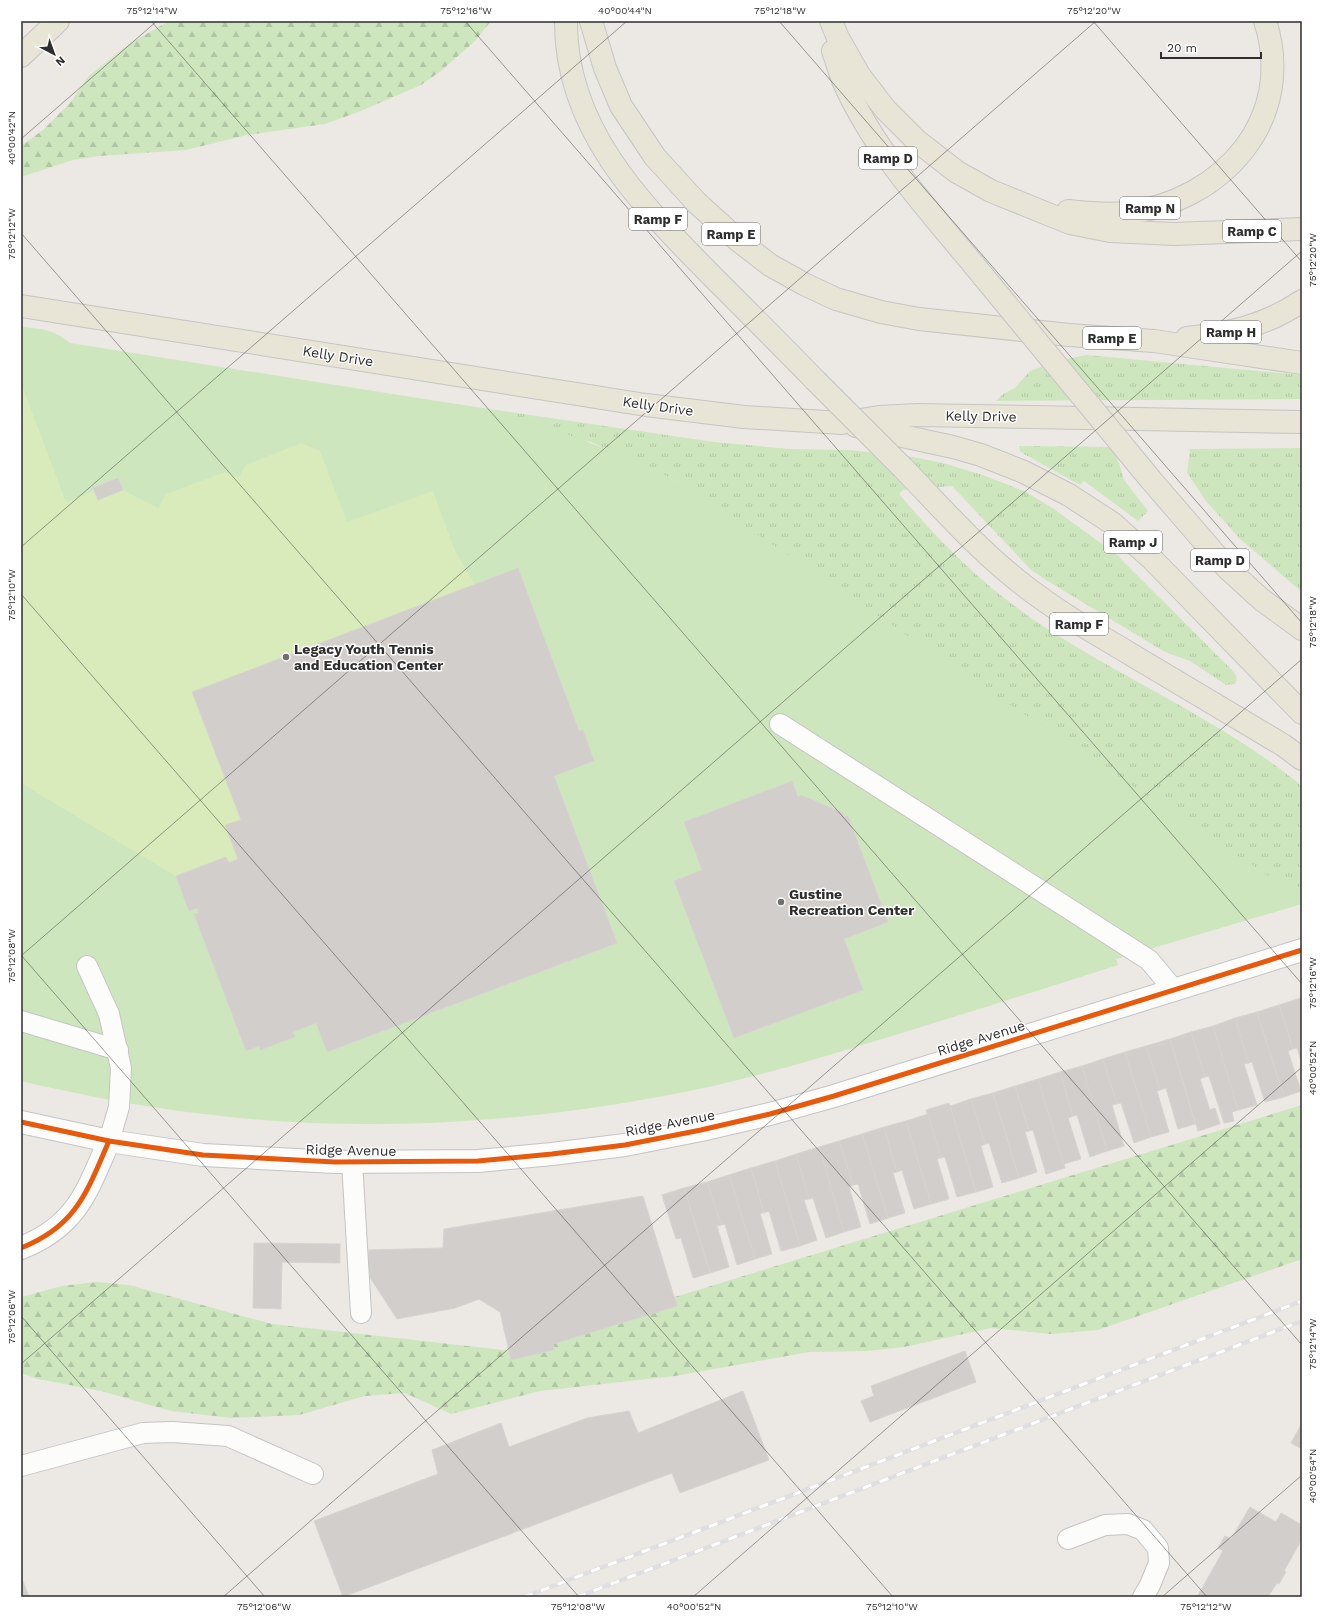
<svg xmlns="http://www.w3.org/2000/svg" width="1323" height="1618" viewBox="0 0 1323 1618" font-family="'Work Sans',sans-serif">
<defs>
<pattern id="grass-tufts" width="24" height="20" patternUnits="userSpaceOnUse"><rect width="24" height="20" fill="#cee6be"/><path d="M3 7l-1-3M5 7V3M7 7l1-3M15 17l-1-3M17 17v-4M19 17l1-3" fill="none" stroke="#b1c6a4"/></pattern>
<pattern id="forest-firs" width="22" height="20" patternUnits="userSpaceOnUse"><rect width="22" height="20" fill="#cee6be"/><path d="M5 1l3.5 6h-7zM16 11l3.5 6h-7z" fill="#b1c6a4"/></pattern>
</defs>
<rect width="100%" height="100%" fill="#ece8e4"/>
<g fill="url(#grass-tufts)">
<path d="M1087,355l215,20v24l-306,2 7,-7 12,-6 15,-17 30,-11z"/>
<path d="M435,401l279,41 76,7 59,1 64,7 30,6 40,12 43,17 28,17 63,46 117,117 3,6 -2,6 -9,1 -36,-24 -25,-9 -119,-72 -16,-11 -78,-83 -49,4 -4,4c45,53 91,98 150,136 83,53 176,93 253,156v118l-630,-425 -81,-37 -136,-31z"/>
<path d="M1019,446l95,1 10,33 24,31 -10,10 -54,-40 -4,4 -56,-31 -4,-3z"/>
<path d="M1302,448v144l-62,-53 -34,-38 -19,-28 3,-24z"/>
</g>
<g fill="url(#forest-firs)">
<path d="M169,21h322l-16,20 -34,30 -20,14 -60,26 -36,13 -78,11 -61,15 -87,6 -26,4 -52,17v-31l22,-16 27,-27 19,-27 40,-32z"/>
<path d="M1302,1105v154l-204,71 -48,4 -59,-6 -87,19 -36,4 -59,1 -134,24 -135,15 -89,23 -46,-21 -40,3 -66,19 -67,3 -61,-7 -70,-20 -63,-12 -17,-6v-76l41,-11 35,-4 32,3 143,39 240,27 153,-51z"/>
</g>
<path fill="#cee6be" d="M21,327c21,2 32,2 49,16l411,65 75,22 66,25 50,24 82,53 249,168 279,185 20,15v4l-186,55 2,6c-75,24 -151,48 -226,71 -59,18 -118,36 -179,50 -166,36 -340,49 -509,28 -62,-7 -123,-19 -183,-33z"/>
<path fill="#d9eabb" d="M21,383l45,119 28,-11 -1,-3 25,-10 5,12 35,18 8,-14 59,-22 14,5 7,-12 55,-22 19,8 27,71 86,-31 22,60 20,33 43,-16 61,163 4,-1 11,31 -40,15 63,167 -290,109 -11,-29 -23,9 2,5 -35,13 -1,-4 -13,5 -52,-137 4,-1 -1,-4 -8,2 -12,-34 -156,-94z"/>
<g fill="#d1cecb" stroke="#d7d4d0">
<path d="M118,478l5,12 -25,10 -5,-12z"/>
<path d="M518,568l61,163 4,-1 11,31 -40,15 63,167 -290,109 -11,-29 -23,9 2,5 -35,13 -1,-4 -13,5 -52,-137 4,-1 -1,-5 -8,3 -13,-35 50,-19 3,6 9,-4 -13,-34 16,-5 -49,-128z"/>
<path d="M792,781l6,16 3,-2 42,18 1,4 4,-1 40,106 -44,17 19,51 -129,48 -60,-157 28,-11 -18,-48z"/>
<path d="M1301,998l1,3v63l-5,-16 -4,1 -14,-44z"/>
<path d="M1279,1005l14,44 -5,2 13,40 -17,6 -27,-85z"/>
<path d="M1257,1012l27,85 -19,5 -13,-40 -3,1 -14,-45z"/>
<path d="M1235,1018l14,45 -5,1 13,41 -19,5 -25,-84z"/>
<path d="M1213,1026l25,84 -6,2 2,9 -10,2 -15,-47 -4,1 -14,-45z"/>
<path d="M1191,1032l14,45 -5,2 10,31 5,-2 5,16 -22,7 -28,-92z"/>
<path d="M1170,1039l25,85 -17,5 -12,-41 -6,2 -14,-44z"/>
<path d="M1146,1046l14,44 -3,1 12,41 -18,5 -26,-85z"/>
<path d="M1125,1052l26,85 -17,6 -13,-40 -4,1 -14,-45z"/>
<path d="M1103,1059l14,45 -5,1 12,41 -17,5 -25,-85z"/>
<path d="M1082,1066l25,85 -17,6 -13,-42 -4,1 -13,-44z"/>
<path d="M1060,1072l13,44 -5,2 13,41 -18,5 -25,-85z"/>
<path d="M1038,1079l27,89 -19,6 -13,-44 -4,1 -14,-45z"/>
<path d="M1015,1086l14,45 -4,1 12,40 -18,6 -26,-85z"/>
<path d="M993,1093l26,85 -17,5 -13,-40 -4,1 -14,-45z"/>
<path d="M971,1099l14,45 -4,2 12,41 -17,5 -26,-86z"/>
<path d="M949,1103l27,89 -19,5 -12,-40 -4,1 -15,-48z"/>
<path d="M928,1114l13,44 -4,1 12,40 -18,5 -25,-83z"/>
<path d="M906,1121l25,83 -17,5 -12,-39 -5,2 -13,-45z"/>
<path d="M884,1127l13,45 -4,1 12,40 -17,5 -26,-84z"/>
<path d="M862,1134l26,84 -18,6 -12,-40 -5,1 -14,-44z"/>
<path d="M839,1141l14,44 -4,2 12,40 -17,5 -25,-85z"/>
<path d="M819,1147l25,85 -18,6 -13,-40 -4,1 -13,-45z"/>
<path d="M796,1154l13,45 -5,1 13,40 -17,6 -25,-85z"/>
<path d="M775,1161l25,85 -19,5 -12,-40 -5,2 -13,-45z"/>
<path d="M751,1168l13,45h-4l12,41 -17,5 -26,-84z"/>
<path d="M729,1175l26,84 -18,6 -12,-41 -4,1 -14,-43z"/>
<path d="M707,1182l14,43 -4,1 12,41 -19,6 -26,-85z"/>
<path d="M684,1188l26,85 -17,5 -12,-40 -5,1 -14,-44z"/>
<path d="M643,1196l34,110 -124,38 1,6 -43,10 -11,-48 -21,-13 -24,9 -58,11 -28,-43 -1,-11 1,-15 74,-2 1,-19z"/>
<path d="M254,1243l86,1v19l-58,-1 -1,47 -28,-1z"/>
<path d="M965,1351l11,31 -106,40 -9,-21 13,-5 -3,-10z"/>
<path d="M743,1391l26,69 -89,33 -8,-20 -329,124 -29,-76 124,-47 -6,-24 69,-27 8,24 78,-29 42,-7 9,22z"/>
<path d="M1302,1423v26l-11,-6z"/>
<path d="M1250,1507l26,15 5,-9 21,12v14l-18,32 2,1 -7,12 -2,-1 -9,14h-71l26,-46 -5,-3 7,-12 6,3z"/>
<path d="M23,1581l6,16h-8v-15z"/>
</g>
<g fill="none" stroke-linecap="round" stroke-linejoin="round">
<g stroke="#c5c4c5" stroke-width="22">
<g id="lane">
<path d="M780,724l369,236 25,30"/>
<path d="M87,966l22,48 12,54 -2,39 -10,34"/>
<path d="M21,1021l97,29"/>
<path d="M352,1162l9,151"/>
<path d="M21,1466l122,-33 29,-1 56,4 85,38"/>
<path d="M1068,1539l37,-14 23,-1 15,6 15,18 1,15 -9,22 -7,12"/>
</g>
</g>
<g stroke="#c5c4c5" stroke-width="24">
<path id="street" d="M21,1248c56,-22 66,-57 88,-107"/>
</g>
<g stroke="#c5c4c5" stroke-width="24">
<path id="secondary" d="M21,1122l88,19 94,14 132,7 143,-1 74,-7 73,-9 76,-15 69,-16 64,-18 468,-146"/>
</g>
<g stroke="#c6c5c4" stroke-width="24">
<g id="primary">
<path d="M566,21c-1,108 76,184 146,255 35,35 69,69 103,104"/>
<path d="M591,21l14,47 16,38 34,51 42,46 42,38 31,24 34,19 32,15 45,13 38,7 150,16 85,6 148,22"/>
<path d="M831,21l7,17 21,37 27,35 31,31 40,31 34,19 79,32 40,8 64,3 128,-5"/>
<path d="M833,51c4,11 7,23 12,34 33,72 89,131 138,191"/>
<path d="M21,56l37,-35"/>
<path d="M1068,211c19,2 39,4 58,2 96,-11 171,-94 139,-192"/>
<path d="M21,306l625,99 98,12 98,6 37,-6 38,-2 385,7"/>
<path d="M1187,338c42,-4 80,-13 115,-37"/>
<path d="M856,426l97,21 28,8 43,17 45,23 43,28 39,35 151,155"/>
<path d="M903,468c35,36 69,75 108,107 20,17 42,32 64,46l208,124 19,14"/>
<path d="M1151,480l76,88 35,32 40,29"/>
</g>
</g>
<use href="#lane" stroke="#fcfcfb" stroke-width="20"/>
<use href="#street" stroke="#fcfcfb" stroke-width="22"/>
<use href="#secondary" stroke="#fcfcfb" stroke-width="22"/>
<use href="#primary" stroke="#e8e4d6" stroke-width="22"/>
<g stroke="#dfdfe1" stroke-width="4.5">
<g id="rail">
<path d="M524,1597l778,-296"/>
<path d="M577,1597l725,-276"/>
</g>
</g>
<use href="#rail" stroke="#fff" stroke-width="3" stroke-dasharray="9" stroke-linecap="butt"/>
<g stroke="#c6c5c4" stroke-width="24" stroke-linecap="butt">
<g id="primary-bridge">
<path d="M983,276l168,204"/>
<path d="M815,380l88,88"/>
</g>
</g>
<use href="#primary-bridge" stroke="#e8e4d6" stroke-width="22"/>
<g stroke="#fff" stroke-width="8">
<g id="cycleway">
<path d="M21,1122l88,19 94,14 132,7 143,-1 74,-7 73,-9 76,-15 69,-16 64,-18 468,-146"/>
<path d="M21,1248c56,-22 66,-57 88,-107"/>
</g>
</g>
<use href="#cycleway" stroke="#e8590c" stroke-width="5"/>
</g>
<path fill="none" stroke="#2e2e2e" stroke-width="1" stroke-opacity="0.45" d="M151,21l1151,1324M465,21l837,963M779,21l523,602M1093,21l209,241M21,139l136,-118M21,233l1186,1364M21,547l606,-526M21,594l872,1003M21,955l558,642M21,956l1075,-935M21,1316l244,281M21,1364l1281,-1113M223,1597l1079,-938M693,1597l609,-530M1162,1597l140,-122"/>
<g fill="#706f6e" stroke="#fff" stroke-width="1.5">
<circle cx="286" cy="657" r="4"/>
<circle cx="781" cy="902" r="4"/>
</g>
<g text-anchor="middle" stroke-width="3" stroke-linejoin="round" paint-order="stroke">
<g fill="#fff" stroke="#6d6d6d" stroke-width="1">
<rect x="859" y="147" width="58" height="22" rx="3"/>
<rect x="1120" y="197" width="60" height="22" rx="3"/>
<rect x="629" y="208" width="58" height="22" rx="3"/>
<rect x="1223" y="220" width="58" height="22" rx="3"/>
<rect x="702" y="223" width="58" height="22" rx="3"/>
<rect x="1201" y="321" width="60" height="22" rx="3"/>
<rect x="1083" y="327" width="58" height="22" rx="3"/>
<rect x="1104" y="531" width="58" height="22" rx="3"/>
<rect x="1191" y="549" width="58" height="22" rx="3"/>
<rect x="1050" y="613" width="58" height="22" rx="3"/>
</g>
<g font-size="13" font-weight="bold" fill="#2e2e2e">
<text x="888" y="163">Ramp D</text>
<text x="1150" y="213">Ramp N</text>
<text x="658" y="224">Ramp F</text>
<text x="1252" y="236">Ramp C</text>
<text x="731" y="239">Ramp E</text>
<text x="1231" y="337">Ramp H</text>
<text x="1112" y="343">Ramp E</text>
<text x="1133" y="547">Ramp J</text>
<text x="1220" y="565">Ramp D</text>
<text x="1079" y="629">Ramp F</text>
</g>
<g font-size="14" fill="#2e2e2e" stroke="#fff">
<text transform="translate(338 356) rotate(9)" y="5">Kelly Drive</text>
<text transform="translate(658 406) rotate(8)" y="5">Kelly Drive</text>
<text transform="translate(981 416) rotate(1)" y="5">Kelly Drive</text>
<text transform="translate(981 1038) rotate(-17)" y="5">Ridge Avenue</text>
<text transform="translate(670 1123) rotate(-11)" y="5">Ridge Avenue</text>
<text transform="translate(351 1150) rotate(1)" y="5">Ridge Avenue</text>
</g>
<g font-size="14" font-weight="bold" fill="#2e2e2e" stroke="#fff" text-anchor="start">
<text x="294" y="654">Legacy Youth Tennis<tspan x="294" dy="16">and Education Center</tspan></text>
<text x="789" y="899">Gustine<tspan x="789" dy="16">Recreation Center</tspan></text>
</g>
</g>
<rect width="1323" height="1618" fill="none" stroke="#ffffff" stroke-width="44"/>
<g transform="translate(54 54) rotate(139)" stroke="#ffffff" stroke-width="3" paint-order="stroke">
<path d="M0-3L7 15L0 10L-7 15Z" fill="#2e2e2e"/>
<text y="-6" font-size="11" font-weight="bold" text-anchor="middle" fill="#2e2e2e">N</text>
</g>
<path d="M1161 52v6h100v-6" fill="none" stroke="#2e2e2e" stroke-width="2"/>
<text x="1167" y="52" font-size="12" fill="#2e2e2e" stroke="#ffffff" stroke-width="3" paint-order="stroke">20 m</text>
<rect x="22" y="22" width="1279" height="1574" fill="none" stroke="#2e2e2e" stroke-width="1.5"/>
<g font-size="10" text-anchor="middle" fill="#2e2e2e">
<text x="152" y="14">75°12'14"W</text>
<text x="466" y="14">75°12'16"W</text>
<text x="625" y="14">40°00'44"N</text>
<text x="780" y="14">75°12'18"W</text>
<text x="1094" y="14">75°12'20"W</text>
<text transform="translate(11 138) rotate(-90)" y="4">40°00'42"N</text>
<text transform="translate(11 234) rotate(-90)" y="4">75°12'12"W</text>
<text transform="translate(1312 260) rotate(-90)" y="4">75°12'20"W</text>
<text transform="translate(11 595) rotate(-90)" y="4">75°12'10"W</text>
<text transform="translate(1312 622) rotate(-90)" y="4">75°12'18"W</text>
<text transform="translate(11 956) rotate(-90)" y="4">75°12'08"W</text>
<text transform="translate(1312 983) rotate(-90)" y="4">75°12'16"W</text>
<text transform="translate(1312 1068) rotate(-90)" y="4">40°00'52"N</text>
<text transform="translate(11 1317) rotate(-90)" y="4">75°12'06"W</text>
<text transform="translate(1312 1344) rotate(-90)" y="4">75°12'14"W</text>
<text transform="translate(1312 1476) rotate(-90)" y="4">40°00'54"N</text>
<text x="264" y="1610">75°12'06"W</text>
<text x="578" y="1610">75°12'08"W</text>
<text x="694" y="1610">40°00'52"N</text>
<text x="892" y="1610">75°12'10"W</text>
<text x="1206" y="1610">75°12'12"W</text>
</g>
</svg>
